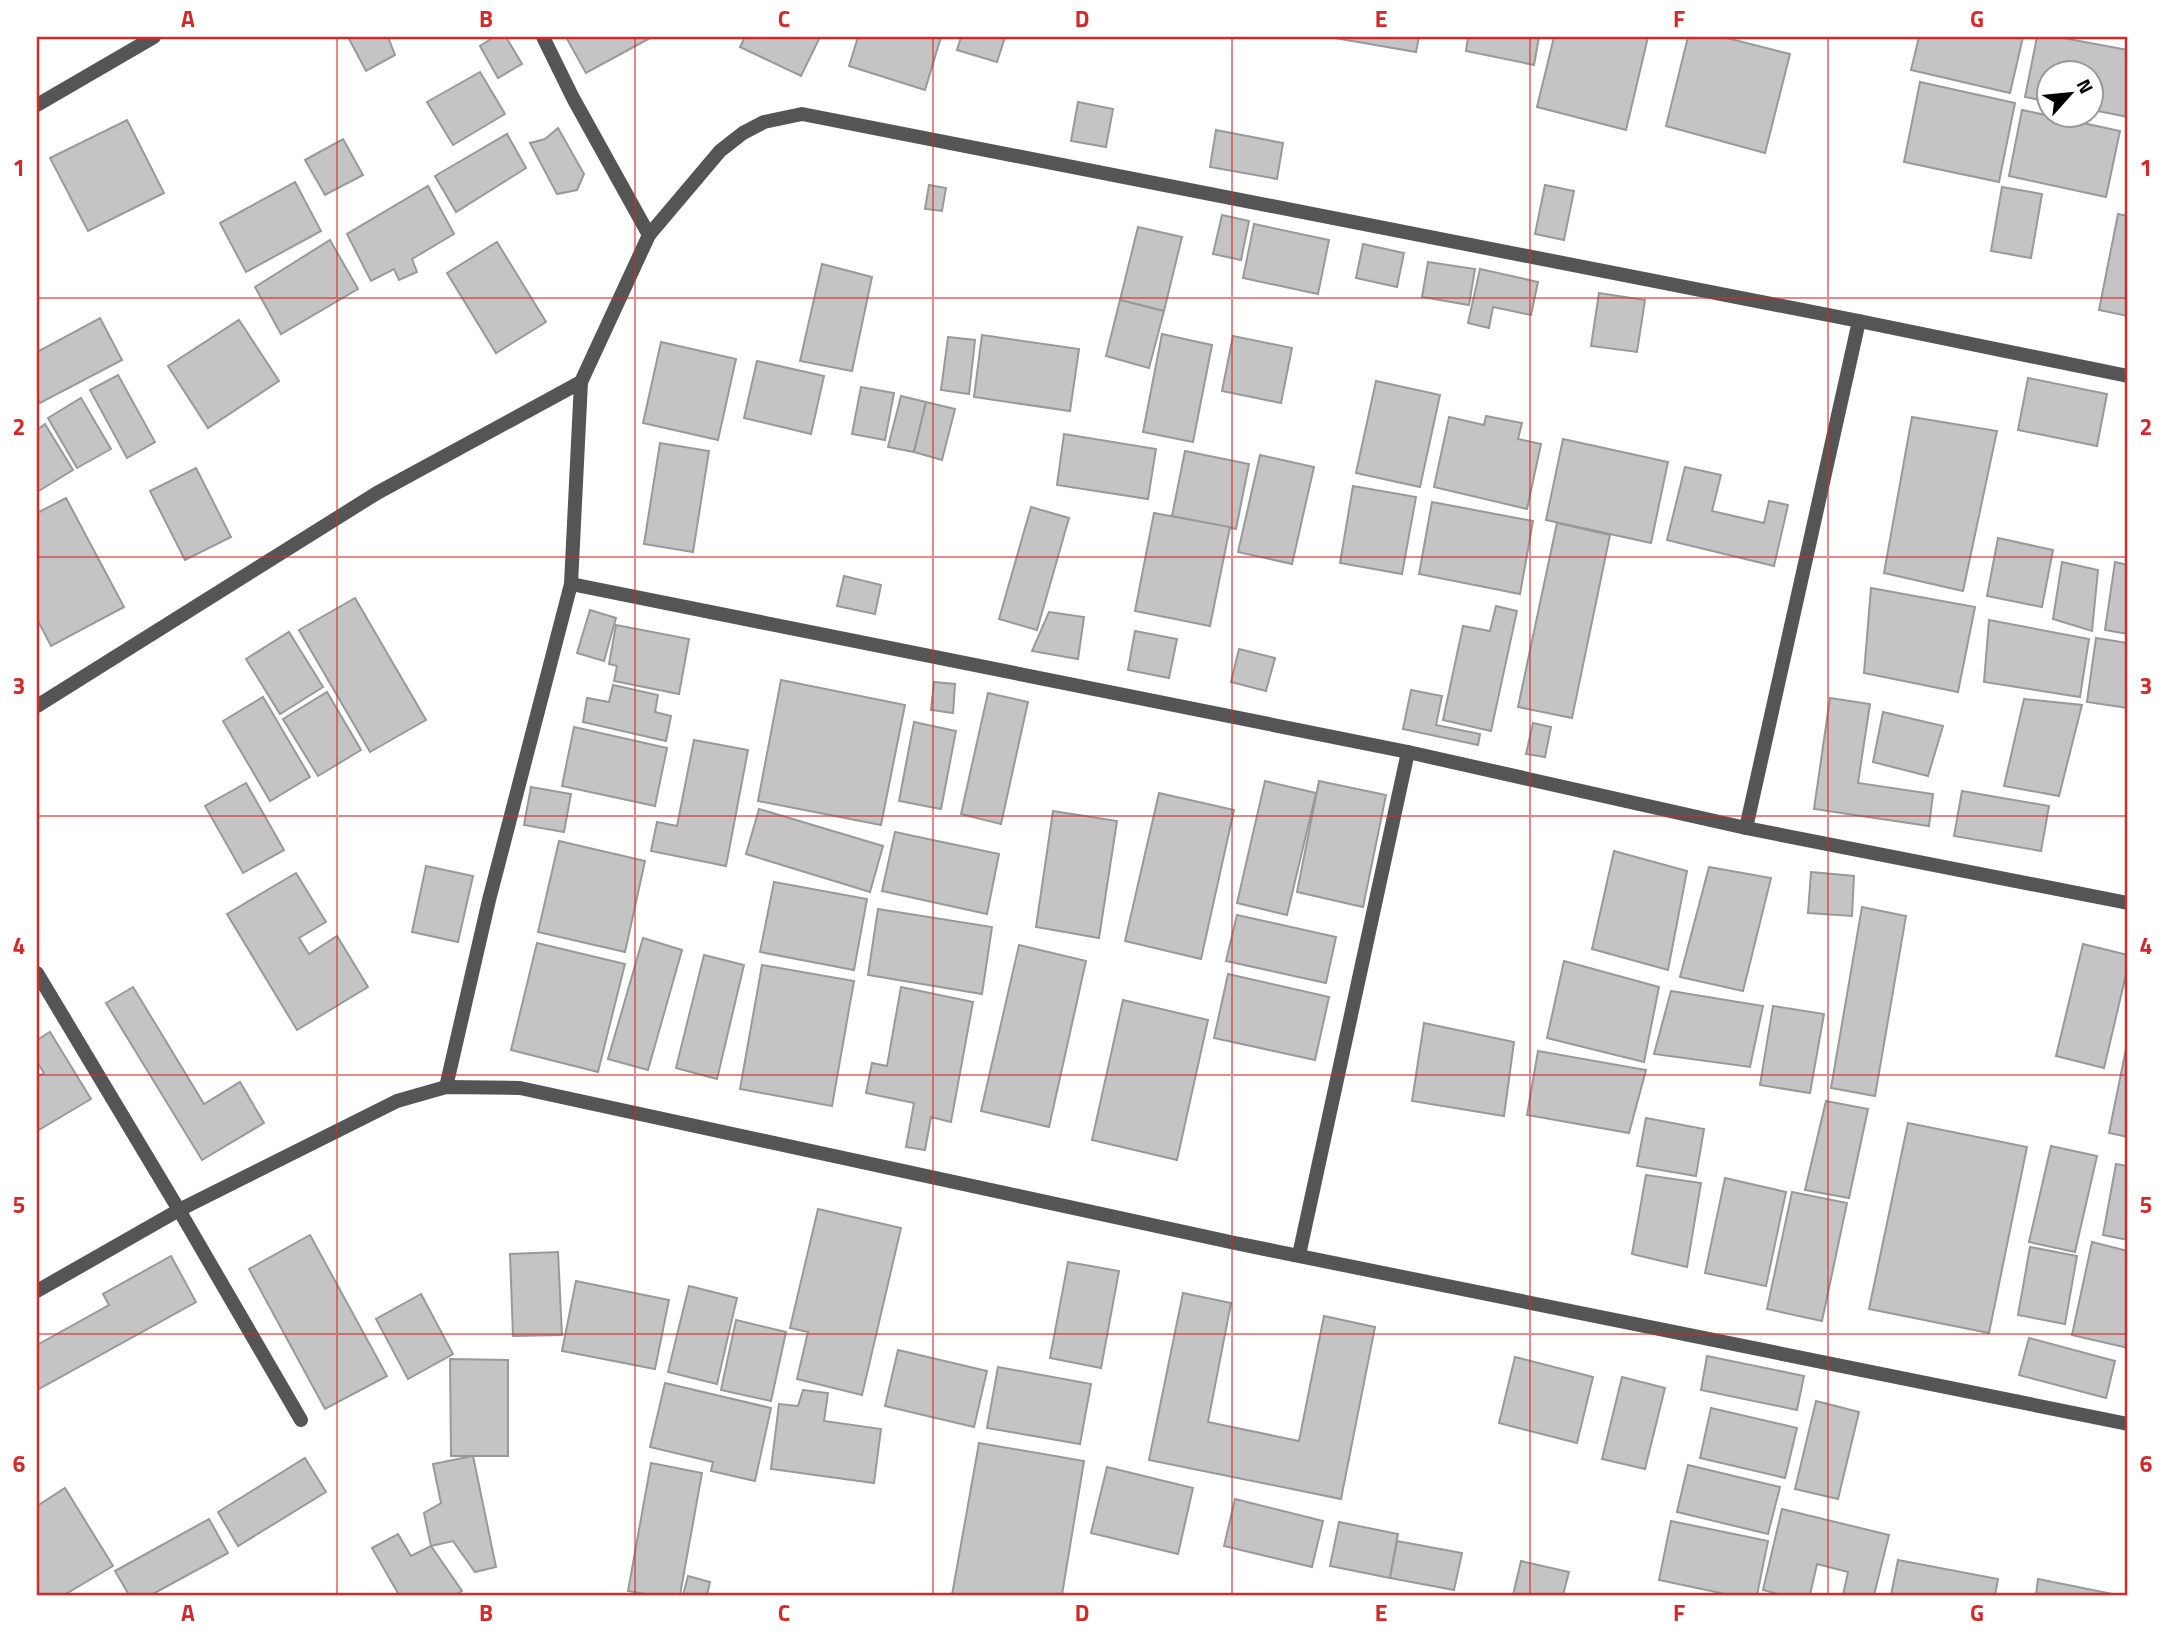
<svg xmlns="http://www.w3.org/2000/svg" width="2165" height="1632" viewBox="0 0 2165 1632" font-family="'Titillium Web',sans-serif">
<rect width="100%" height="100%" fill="#fff"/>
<g fill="#c4c4c4" stroke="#999" stroke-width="2">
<path d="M348,37h40l7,18 -29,16z"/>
<path d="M494,37h12l16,27 -24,14 -18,-32z"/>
<path d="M566,37h86l-66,36z"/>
<path d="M745,37h75l-19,39 -61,-29z"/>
<path d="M858,37h83l-16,53 -76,-24z"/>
<path d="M961,37h44l-8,25 -40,-12z"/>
<path d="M1329,37h90l-3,15z"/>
<path d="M1461,37h78l-5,28 -68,-14 2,-13z"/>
<path d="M1554,37h94l-22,93 -89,-23z"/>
<path d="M1688,37h35l67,17 -25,99 -99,-27z"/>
<path d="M1919,37h104l-13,56 -99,-23z"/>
<path d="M2037,37h21l70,13v67l-36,-7v-36h-42v28l-25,-5z"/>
<path d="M480,72l25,42 -52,31 -26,-43z"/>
<path d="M1920,82l95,21 -16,79 -95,-20z"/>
<path d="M1078,102l35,7 -7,38 -35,-6z"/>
<path d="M2022,110l98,21 -14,66 -97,-21z"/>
<path d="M127,120l37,73 -76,38 -38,-73z"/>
<path d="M558,128l26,46 -7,16 -20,4 -27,-51 15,-4z"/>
<path d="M1216,130l67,13 -6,36 -67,-12z"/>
<path d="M507,134l19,34 -70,44 -21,-36z"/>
<path d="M343,139l20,36 -38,20 -20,-35z"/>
<path d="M295,182l26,49 -75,41 -26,-49z"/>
<path d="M929,185l17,3 -4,23 -17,-2z"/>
<path d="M1545,185l29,6 -10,49 -29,-6z"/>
<path d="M428,186l26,48 -42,25 5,13 -18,8 -5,-11 -23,12 -24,-47z"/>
<path d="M2002,187l40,7 -11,64 -40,-7z"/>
<path d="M2118,214l10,2v100l-29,-6z"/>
<path d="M1222,215l27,6 -8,39 -28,-6z"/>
<path d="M1254,224l75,16 -11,54 -75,-16z"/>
<path d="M1138,227l44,10 -18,74 -44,-11z"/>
<path d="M330,240l28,49 -77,45 -26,-47z"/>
<path d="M497,242l49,80 -50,31 -49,-80z"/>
<path d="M1363,244l41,9 -7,34 -41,-9z"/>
<path d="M1428,262l47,7 -6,36 -47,-8z"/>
<path d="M822,264l50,13 -20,94 -52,-10z"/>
<path d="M1480,269l58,13 -7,33 -38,-8 -4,21 -21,-5z"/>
<path d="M1599,293l46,7 -8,52 -46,-6z"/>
<path d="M1120,300l44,11 -15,57 -43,-12z"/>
<path d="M100,318l22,42 -82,43 -3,-5v-46z"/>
<path d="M239,320l40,61 -71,47 -40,-62z"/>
<path d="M1162,334l50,11 -19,97 -50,-10z"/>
<path d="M982,335l97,14 -9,62 -96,-14z"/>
<path d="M1233,336l59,12 -11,55 -59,-12z"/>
<path d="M948,337l27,3 -6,54 -28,-4z"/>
<path d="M661,342l75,17 -18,81 -75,-17z"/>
<path d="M757,361l67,15 -13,58 -67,-16z"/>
<path d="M118,375l37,67 -28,16 -37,-68z"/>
<path d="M2028,378l79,16 -10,52 -79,-16z"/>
<path d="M1376,381l64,14 -20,92 -64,-14z"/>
<path d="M861,387l33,6 -9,47 -33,-6z"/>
<path d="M901,396l25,6 -12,50 -26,-5z"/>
<path d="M81,398l30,51 -34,19 -29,-50z"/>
<path d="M926,402l29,7 -13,51 -28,-8z"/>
<path d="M1486,416l36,7 -4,16 23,5 -14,65 -93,-22 15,-70 35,8z"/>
<path d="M1912,417l85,14 -34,160 -79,-18z"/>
<path d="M45,424l28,46 -36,22v-62z"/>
<path d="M1064,434l92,15 -8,50 -91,-14z"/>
<path d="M1563,439l105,23 -17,81 -105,-23z"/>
<path d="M660,443l49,8 -16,101 -49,-8z"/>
<path d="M1185,451l64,13 -13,65 -64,-13z"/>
<path d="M1260,455l54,12 -22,97 -54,-12z"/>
<path d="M1685,467l36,8 -9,36 52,12 5,-22 19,4 -14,61 -107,-26z"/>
<path d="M196,468l35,69 -46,23 -35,-69z"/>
<path d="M1353,486l63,11 -14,77 -62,-11z"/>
<path d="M66,498l58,109 -73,39 -14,-27v-106z"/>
<path d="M1432,502l101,19 -13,73 -101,-20z"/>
<path d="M1031,507l38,11 -32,112 -38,-11z"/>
<path d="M1154,513l76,14 -20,99 -75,-15z"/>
<path d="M1557,523l53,12 -38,183 -54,-11z"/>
<path d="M1998,538l55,12 -11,57 -55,-11z"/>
<path d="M2062,562l36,8 -6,61 -39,-12z"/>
<path d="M2115,562l13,3v69l-23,-4z"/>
<path d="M844,576l37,9 -6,29 -38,-8z"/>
<path d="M1871,588l104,19 -17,85 -94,-19z"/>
<path d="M355,598l71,122 -56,32 -71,-122z"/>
<path d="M1496,606l21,5 -26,120 -48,-11 20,-94 27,5z"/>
<path d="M590,610l26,8 -12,43 -27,-8z"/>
<path d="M1049,612l35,5 -6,42 -46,-8z"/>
<path d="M1989,620l100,19 -9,58 -96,-15z"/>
<path d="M616,625l73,14 -10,55 -65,-13 3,-15 -8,-2z"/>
<path d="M1135,631l42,8 -8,39 -41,-8z"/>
<path d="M289,632l34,55 -43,27 -34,-55z"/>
<path d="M2096,638l32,5v65l-41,-6z"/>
<path d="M1239,649l36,9 -9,33 -35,-9z"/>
<path d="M781,680l124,25 -24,120 -123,-24z"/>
<path d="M934,682l21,2 -2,29 -22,-3z"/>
<path d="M613,685l45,10 -3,17 16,4 -5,25 -83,-19 4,-24 22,4z"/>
<path d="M1411,690l31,6 -6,29 44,9 -2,11 -75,-16z"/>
<path d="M327,692l34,58 -43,26 -35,-57z"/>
<path d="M988,693l40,9 -27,122 -40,-10z"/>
<path d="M263,697l47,80 -40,24 -47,-80z"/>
<path d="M1830,698l40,6 -12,79 75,11 -4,32 -115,-17z"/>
<path d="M2024,699l58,6 -23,91 -55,-10z"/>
<path d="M1883,712l60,14 -15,50 -55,-14z"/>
<path d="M914,722l42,9 -15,78 -42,-8z"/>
<path d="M1533,723l18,4 -6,30 -19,-3z"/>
<path d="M574,727l93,21 -12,58 -93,-20z"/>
<path d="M694,740l54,10 -22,116 -75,-15 6,-29 20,4z"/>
<path d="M1265,781l51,12 -29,122 -50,-12z"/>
<path d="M1319,781l67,14 -23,112 -66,-15z"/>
<path d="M246,783l38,67 -41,23 -38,-67z"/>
<path d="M531,787l40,7 -7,38 -40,-7z"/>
<path d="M1962,791l87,15 -8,45 -87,-15z"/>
<path d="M1159,793l75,17 -33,149 -76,-18z"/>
<path d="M759,809l124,37 -13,46 -124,-38z"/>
<path d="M1053,811l64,10 -18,117 -63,-11z"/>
<path d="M895,832l104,22 -12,60 -105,-23z"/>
<path d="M559,841l86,20 -20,91 -87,-20z"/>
<path d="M1614,851l73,20 -19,99 -76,-21z"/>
<path d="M426,866l47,10 -15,66 -46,-10z"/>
<path d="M1709,867l62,11 -28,113 -63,-14z"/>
<path d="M1811,872l43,4 -2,40 -44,-3z"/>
<path d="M296,873l30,49 -27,16 10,16 28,-18 31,51 -71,43 -70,-116z"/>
<path d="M774,882l93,17 -13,71 -94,-18z"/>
<path d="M1862,907l44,9 -31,180 -44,-8z"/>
<path d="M878,909l114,18 -10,67 -114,-19z"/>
<path d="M1237,915l99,22 -10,46 -100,-22z"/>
<path d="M643,938l39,12 -34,120 -40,-11z"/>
<path d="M537,943l88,21 -27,108 -87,-22z"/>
<path d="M2083,944l45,11v11l-24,102 -48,-12z"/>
<path d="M1019,945l67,16 -37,166 -68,-16z"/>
<path d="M704,955l40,10 -27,114 -41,-11z"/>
<path d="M1564,961l95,26 -15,75 -97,-24z"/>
<path d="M762,965l92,16 -22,125 -92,-17z"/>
<path d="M1228,974l101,23 -14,63 -101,-22z"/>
<path d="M133,987l71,117 36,-22 24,41 -62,37 -96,-157z"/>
<path d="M901,987l72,15 -22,120 -20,-5 -6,33 -19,-3 8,-44 -48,-10 6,-30 15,3z"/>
<path d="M1671,991l92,15 -13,61 -96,-13z"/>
<path d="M1123,1000l85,20 -31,140 -85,-20z"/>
<path d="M1773,1006l51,8 -14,79 -50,-8z"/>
<path d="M1424,1023l90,19 -10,74 -92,-15z"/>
<path d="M50,1032l41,67 -54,32v-54l7,-4 -7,-11v-22z"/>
<path d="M2128,1039v98l-19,-4z"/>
<path d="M1538,1051l108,19 -17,63 -102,-18z"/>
<path d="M1826,1101l42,8 -19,89 -44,-8z"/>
<path d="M1646,1118l58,11 -8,47 -59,-10z"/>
<path d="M1908,1123l119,24 -38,186 -120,-24z"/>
<path d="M2051,1146l46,10 -22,96 -46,-10z"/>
<path d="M2116,1164l12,2v74l-25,-5z"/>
<path d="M1646,1175l55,8 -14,84 -55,-13z"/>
<path d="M1725,1178l61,14 -20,94 -61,-13z"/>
<path d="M1792,1192l55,11 -25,118 -55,-12z"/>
<path d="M818,1209l83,19 -39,167 -65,-16 11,-47 -18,-4z"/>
<path d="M310,1235l77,141 -62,33 -76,-140z"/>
<path d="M2092,1242l36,9v97l-56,-13z"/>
<path d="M2030,1247l47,9 -12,68 -47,-9z"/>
<path d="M558,1252l4,83 -49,1 -3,-82z"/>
<path d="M171,1256l25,46 -159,88v-45l72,-40 -6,-11z"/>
<path d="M1068,1262l51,9 -18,97 -51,-10z"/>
<path d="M576,1281l93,19 -14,69 -93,-18z"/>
<path d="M689,1286l48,12 -20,86 -49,-12z"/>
<path d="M1183,1293l48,10 -23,119 91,19 25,-125 51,11 -34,172 -192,-39z"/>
<path d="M421,1294l32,60 -45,25 -32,-60z"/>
<path d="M736,1320l50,12 -15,69 -50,-11z"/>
<path d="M2029,1338l86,23 -9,37 -87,-23z"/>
<path d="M898,1350l89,21 -13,56 -89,-21z"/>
<path d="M1707,1356l97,20 -7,34 -96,-20z"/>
<path d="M1515,1357l78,20 -16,66 -78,-20z"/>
<path d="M450,1359l58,1v96h-57z"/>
<path d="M998,1367l93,17 -11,60 -93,-16z"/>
<path d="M1622,1377l43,11 -20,81 -43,-10z"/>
<path d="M665,1383l106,25 -16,73 -44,-10 2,-9 -63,-15z"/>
<path d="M803,1390l25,3 -4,28 57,8 -7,54 -103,-14 8,-65 19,2z"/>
<path d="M1816,1401l43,11 -21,87 -43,-10z"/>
<path d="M1711,1408l86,20 -12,50 -85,-20z"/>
<path d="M979,1443l105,18 -22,134h-110z"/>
<path d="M473,1456l23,111 -21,5 -22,-31 -22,5 -7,-33 17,-10 -8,-39z"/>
<path d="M305,1458l21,34 -88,54 -20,-34z"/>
<path d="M651,1463l51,10 -22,122h-29l-23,-4z"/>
<path d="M1688,1465l92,22 -12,47 -91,-22z"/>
<path d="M1107,1467l86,21 -15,66 -87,-21z"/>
<path d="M65,1488l48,78 -49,29h-27v-89z"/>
<path d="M1235,1499l88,22 -11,46 -88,-21z"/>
<path d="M1782,1509l107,26 -15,60h-31l5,-23 -31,-8 -7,31h-28l-19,-5z"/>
<path d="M209,1519l19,34 -77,42h-22l-14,-24z"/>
<path d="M1671,1521l97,20 -11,54h-27l-71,-15z"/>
<path d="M1339,1522l59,12 -8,44 -60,-12z"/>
<path d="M398,1534l13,22 20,-10 31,45 -7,4h-56l-27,-47z"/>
<path d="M1397,1541l65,12 -8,37 -64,-12z"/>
<path d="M1898,1560l100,19 -3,16h-104z"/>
<path d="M1521,1561l48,11 -6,23h-50z"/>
<path d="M688,1576l22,6 -3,13h-24z"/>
<path d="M2038,1579l75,15v1h-77z"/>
</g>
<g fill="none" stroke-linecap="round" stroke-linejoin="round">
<g stroke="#555" stroke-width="14">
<path d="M543,37l30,61 76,137"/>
<path d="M37,105l117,-68"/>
<path d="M571,584l837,168 338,76 382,75"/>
<path d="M37,706l340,-213 204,-111"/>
<path d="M1746,828l113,-507"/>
<path d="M37,973l142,237 122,210"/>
<path d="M446,1087l43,-187 82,-316 10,-202 68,-147 71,-84 23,-18 21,-11 38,-8 1057,207 269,55"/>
<path d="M1299,1255l109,-503"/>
<path d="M37,1291l142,-81 218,-109 49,-14 74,1 715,155 893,181"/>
</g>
</g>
<path fill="none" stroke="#d62828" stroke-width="2" stroke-opacity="0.55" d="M337,37v1558M635,37v1558M933,37v1558M1232,37v1558M1530,37v1558M1828,37v1558M37,298h2091M37,557h2091M37,816h2091M37,1075h2091M37,1334h2091"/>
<rect width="2165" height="1632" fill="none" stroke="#ffffff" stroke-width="77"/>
<g transform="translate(2070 94) rotate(63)"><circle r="33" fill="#ffffff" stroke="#999999" stroke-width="2"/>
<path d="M0-5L12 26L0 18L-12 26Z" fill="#000000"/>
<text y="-10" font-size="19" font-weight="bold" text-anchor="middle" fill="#000000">N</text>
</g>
<rect x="38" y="38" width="2088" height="1556" fill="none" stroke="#d62828" stroke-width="2.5"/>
<g font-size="23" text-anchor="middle" font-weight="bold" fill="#d62828">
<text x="188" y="27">A</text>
<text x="486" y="27">B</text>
<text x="784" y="27">C</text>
<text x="1082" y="27">D</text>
<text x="1381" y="27">E</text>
<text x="1679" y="27">F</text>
<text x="1977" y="27">G</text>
<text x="19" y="176">1</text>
<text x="2146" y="176">1</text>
<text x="19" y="435">2</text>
<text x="2146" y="435">2</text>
<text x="19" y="694">3</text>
<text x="2146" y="694">3</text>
<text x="19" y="954">4</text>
<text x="2146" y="954">4</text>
<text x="19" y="1213">5</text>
<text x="2146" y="1213">5</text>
<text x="19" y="1472">6</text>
<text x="2146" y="1472">6</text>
<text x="188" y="1621">A</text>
<text x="486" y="1621">B</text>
<text x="784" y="1621">C</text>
<text x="1082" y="1621">D</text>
<text x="1381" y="1621">E</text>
<text x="1679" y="1621">F</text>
<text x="1977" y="1621">G</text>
</g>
</svg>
